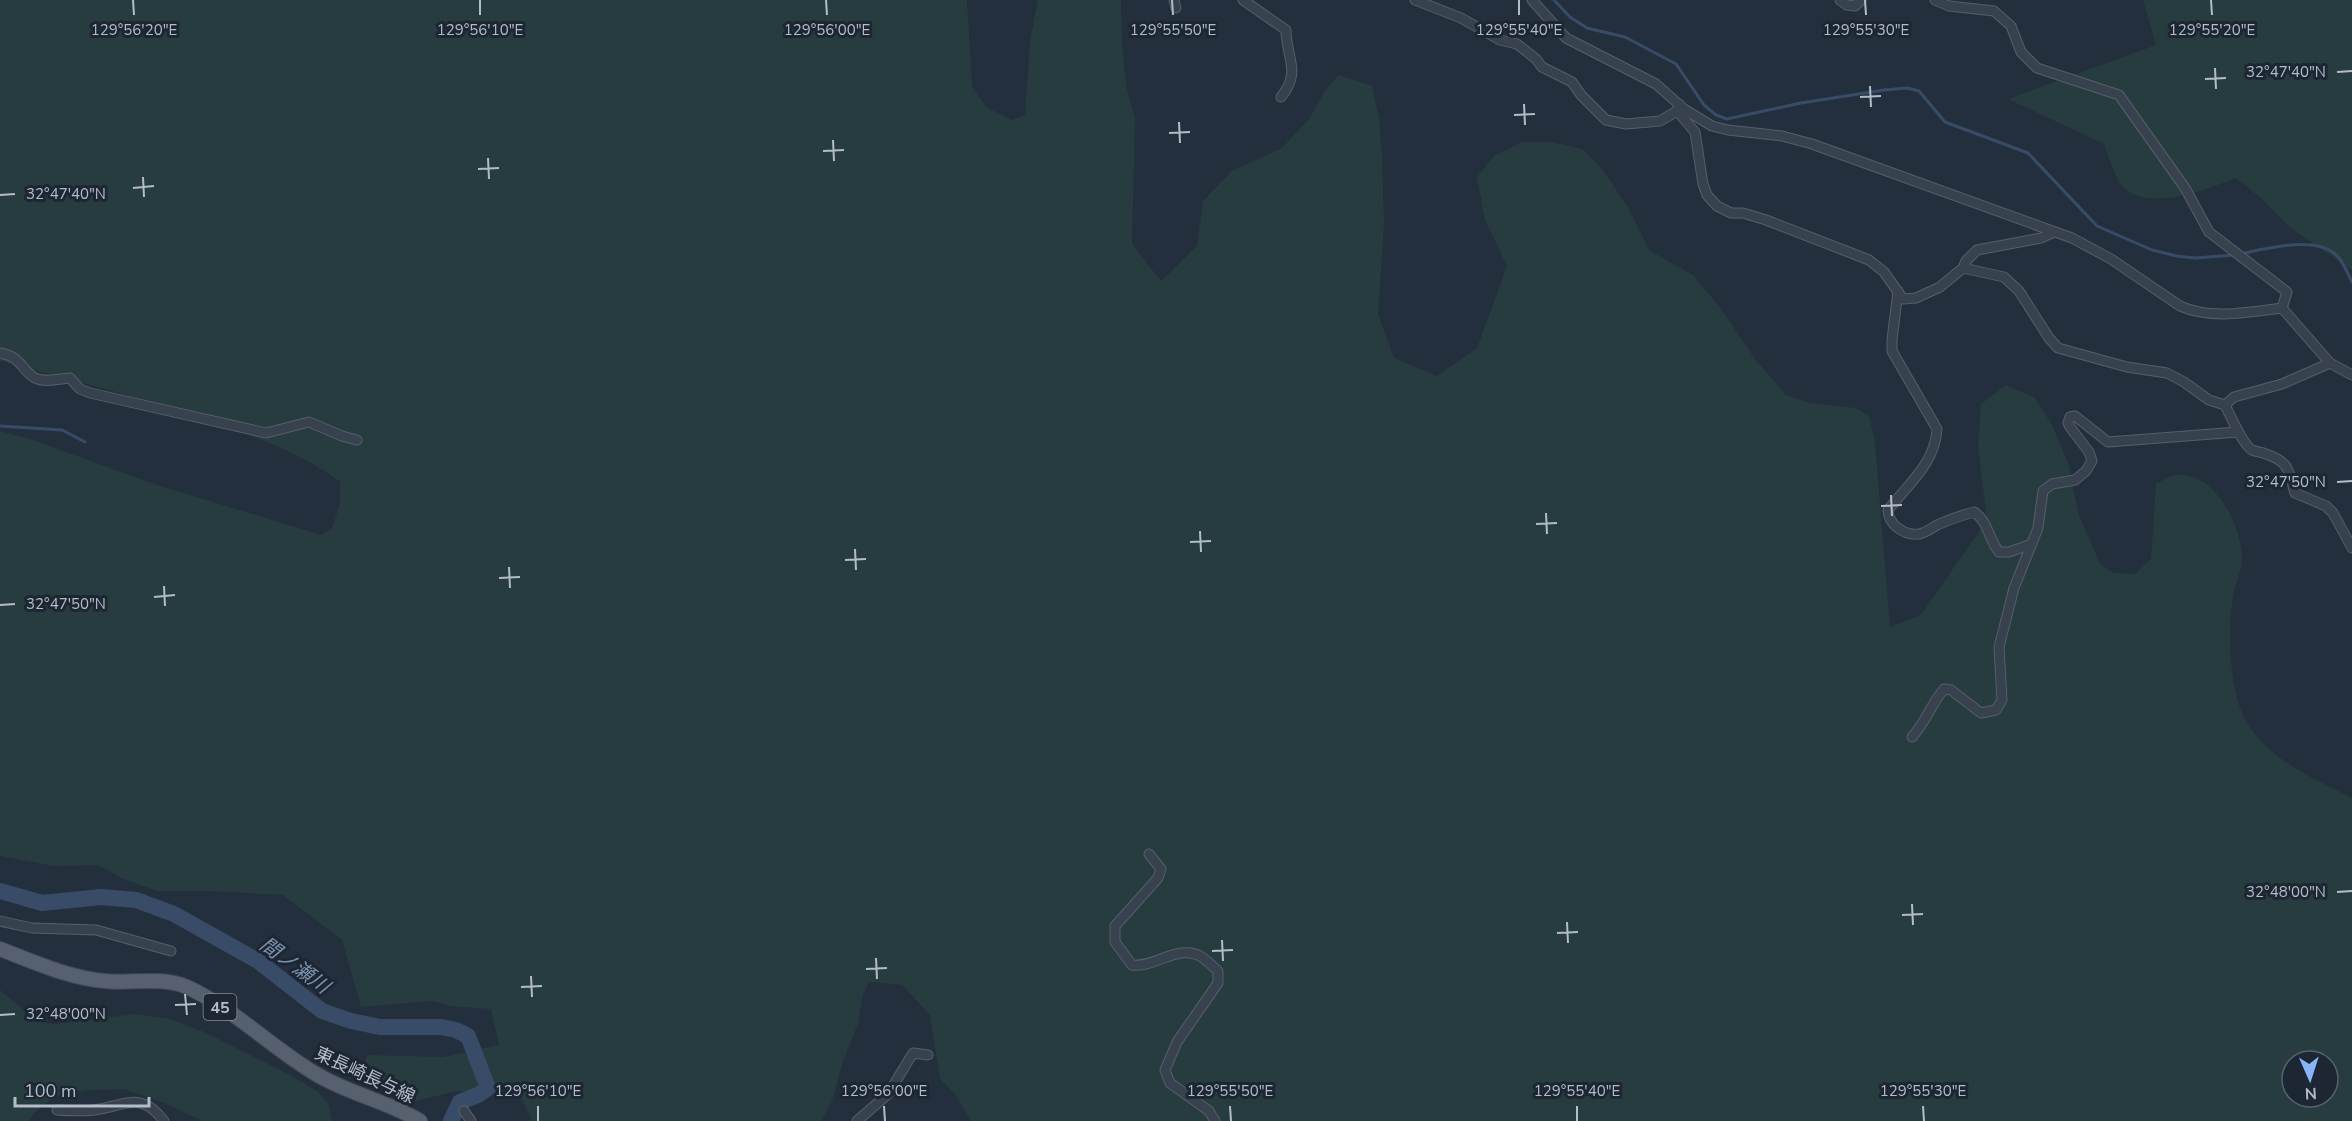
<svg xmlns="http://www.w3.org/2000/svg" width="2352" height="1121" viewBox="0 0 2352 1121" font-family="'Nunito Sans','Noto Sans JP',sans-serif">
<rect width="100%" height="100%" fill="#242f3e"/>
<g fill="#263c3f" fill-rule="evenodd">
<path d="M0,0h967l5,87 14,20 25,13 14,-5 5,-74 8,-41h83l1,47 4,38 9,33 -3,126 29,37 36,-35 6,-45 29,-30 50,-23 27,-29 16,-28 14,-16 33,11 7,33 3,37 2,69 -6,89 16,44 43,18 40,-28 30,-82 -22,-46 -8,-43 17,-21 28,-14h30l30,7 21,21 26,39 20,41 44,25 29,35 33,49 31,36 24,8 46,5 13,8 6,26 15,185 31,-12 66,-95 -9,-74 3,-42 25,-19 29,13 17,27 16,38 11,52 21,49 14,9 21,1 16,-15 5,-75c6,-3 15,-9 21,-9 37,-4 64,50 65,81 1,13 -7,27 -9,40 -5,33 -4,78 6,109 18,51 69,70 113,93v323h-1381l-16,-27 -15,-15 -10,-64 -28,-30 -33,-3 -7,15 -4,27 -15,37 -11,40 -11,20h-292l2,-3 -13,-26 -62,-1 -43,11 -51,-30 5,-17 76,2 56,-12 -8,-36 -41,-3 -18,-5 -71,6 -19,-67 -59,-45 -74,-4h-52l-36,-13 -23,-13 -44,1 -54,-10v-425l33,9 124,45 164,50 11,-7 8,-25v-21c-35,-27 -77,-42 -119,-57 -72,-26 -147,-44 -221,-64zM2292,1061h36v36h-36z"/>
<path d="M2143,0h209v270l-60,-41 -30,-30 -26,-21c-28,11 -87,35 -113,9 -7,-7 -15,-32 -19,-43l-96,-45 148,-54z"/>
<path d="M0,990l38,32 18,2 79,-10 35,5 34,13 84,42 29,17 12,14 3,16h-130l-39,-19 -39,-13 -36,1 -33,6 -21,17 -5,8h-29z"/>
</g>
<g fill="none" stroke-linecap="round" stroke-linejoin="round">
<g stroke="#394c67" stroke-width="3">
<path d="M1554,0l16,17 17,11 38,9 51,27 28,41 12,10 11,4 74,-16 83,-13 23,-2 12,3 26,31 83,31 69,73 55,24 25,6 18,2 39,-3"/>
<path d="M2240,254c25,-5 72,-18 94,-1 9,7 13,19 18,29"/>
<path d="M0,426l62,4 23,12"/>
</g>
<path stroke="#394c67" stroke-width="16" d="M0,891l42,12 59,-6 35,3 38,14 84,47 64,50 29,10 29,6h61l15,3 12,6 20,52 -10,7 -18,7 -9,19"/>
<g stroke="#565f6c" stroke-width="11">
<g id="minor">
<path d="M1174,0l2,8"/>
<path d="M1243,0l43,30c0,28 16,42 -5,67"/>
<path d="M1415,0l46,18 39,22 17,4 19,15 6,8 30,15 9,13 25,25 20,4 34,-3 17,-10 2,-7"/>
<path d="M1532,0l34,38 90,46 28,25 28,17 16,4 54,6 30,8 260,94 39,21 69,47c31,14 70,6 102,2l48,55 22,12"/>
<path d="M1840,0l7,5 8,1 6,-6"/>
<path d="M1935,0l14,6 45,5 17,15 10,26 16,16 82,27 66,93 24,44 78,60 -5,16"/>
<path d="M1684,109l-5,4 16,19 8,52 4,11 10,11 14,7h12l23,7 103,40 15,12 19,27 13,-1 24,-11 23,-19 3,-7 11,-11 64,-12 13,-6"/>
<path d="M1963,268l41,9 15,14 30,47 9,10 69,19 40,6 17,9 25,18 16,5c5,10 18,40 27,45 4,2 10,2 14,4 24,8 23,18 29,39l31,13 7,7 19,35"/>
<path d="M1898,291l-6,49v11l45,78c-2,35 -29,55 -49,81 0,14 16,26 31,24 6,-1 13,-6 18,-9 12,-5 24,-10 37,-13 14,9 15,28 25,40h10l23,-8"/>
<path d="M0,353c22,4 21,17 35,25 10,5 24,1 35,0l10,11 10,4 176,40 43,-11 33,14 15,4"/>
<path d="M2225,405l9,-8 48,-13 48,-21"/>
<path d="M1912,737c14,-15 19,-33 32,-48l7,1 30,23 15,-3 6,-10 -3,-53 15,-59 24,-60 5,-37 9,-7 23,-4 11,-9 6,-10 -3,-9 -19,-25 -2,-4 2,-6 5,-1 33,26 130,-10"/>
<path d="M1149,854l12,15 -3,9 -43,48v16l17,23c22,3 47,-21 68,-9 7,4 13,11 18,15v12l-41,59 -12,28 5,13 39,28 6,10"/>
<path d="M0,921l32,7 64,2 75,21"/>
<path d="M57,1110c14,1 29,2 43,-1 28,-5 42,-17 64,12"/>
<path d="M464,1111l7,10"/>
<path d="M857,1121l31,-27 25,-41 15,2"/>
</g>
</g>
<g stroke="#414a57" stroke-width="16">
<path id="primary" d="M0,949c34,13 69,29 105,32 26,3 57,-5 82,6 46,21 85,61 129,87 33,20 71,27 104,47"/>
</g>
<use href="#minor" stroke="#38414e" stroke-width="9"/>
<use href="#primary" stroke="#56606e" stroke-width="14"/>
</g>
<path fill="none" stroke="#b4bcc9" stroke-width="2" d="M133,0l1,15M480,0v15M826,0l1,15M1172,0l1,15M1519,0v15M1865,0l1,15M2211,0l1,15M2215,68l1,21M2337,72l15,-1M2205,79l21,-1M1870,86l1,21M1860,97l21,-1M1524,104l1,21M1514,115l21,-1M1179,122l1,21M1169,133l21,-1M833,140l1,21M823,151l21,-1M488,158l1,21M478,169l21,-1M143,177l1,20M133,188l21,-2M0,195l15,-1M2337,482l15,-1M1891,495l1,21M1881,506l21,-1M1546,513l1,21M1536,524l21,-1M1200,531l1,21M1190,542l21,-1M855,549l1,21M845,560l21,-1M509,567l1,21M499,578l21,-1M164,586l1,20M154,597l21,-2M0,605l15,-1M2337,892l15,-1M1912,904l1,21M1902,915l21,-1M1567,922l1,21M1557,933l21,-1M1222,940l1,21M1212,951l21,-1M876,958l1,21M866,969l21,-1M531,976l1,21M521,987l21,-1M185,994l2,21M175,1005l21,-1M0,1015l15,-1M538,1106v15M884,1106l1,15M1230,1106l1,15M1577,1106v15M1923,1106l1,15"/>
<g text-anchor="middle" stroke-width="6" stroke-linejoin="round" paint-order="stroke">
<rect fill="#1d2633" stroke="#878f9c" stroke-width="1.5" x="203.5" y="994" width="33" height="26" rx="4.5"/>
<g font-size="16" font-weight="bold" fill="#b4bcc9">
<text x="220" y="1013">45</text>
</g>
<g font-size="18" fill="#b4bcc9" stroke="#1d2633">
<text transform="translate(365 1075) rotate(25)" y="6">東長崎長与線</text>
</g>
<g font-size="20" font-style="italic" fill="#7c92b1" stroke="#1d2633">
<text transform="translate(295 965) rotate(36)" y="7">間ノ瀬川</text>
</g>
</g>
<g font-size="15" text-anchor="middle" fill="#b4bcc9" stroke="#1d2633" stroke-width="6" stroke-linejoin="round" paint-order="stroke">
<text x="134" y="35">129°56'20"E</text>
<text x="480" y="35">129°56'10"E</text>
<text x="827" y="35">129°56'00"E</text>
<text x="1173" y="35">129°55'50"E</text>
<text x="1519" y="35">129°55'40"E</text>
<text x="1866" y="35">129°55'30"E</text>
<text x="2212" y="35">129°55'20"E</text>
<text x="2286" y="77">32°47'40"N</text>
<text x="66" y="199">32°47'40"N</text>
<text x="2286" y="487">32°47'50"N</text>
<text x="66" y="609">32°47'50"N</text>
<text x="2286" y="897">32°48'00"N</text>
<text x="66" y="1019">32°48'00"N</text>
<text x="538" y="1096">129°56'10"E</text>
<text x="884" y="1096">129°56'00"E</text>
<text x="1230" y="1096">129°55'50"E</text>
<text x="1577" y="1096">129°55'40"E</text>
<text x="1923" y="1096">129°55'30"E</text>
</g>
<g transform="translate(2310 1079) rotate(177)"><circle r="28" fill="#1d2633" stroke="#59626f" stroke-width="1.5"/>
<path d="M0-4.5L10 22L0 15L-10 22Z" fill="#8ab4f8"/>
<text y="-9" font-size="16" font-weight="bold" text-anchor="middle" fill="#b4bcc9">N</text>
</g>
<path d="M15 1097v9h134v-9" fill="none" stroke="#b4bcc9" stroke-width="3"/>
<text x="24" y="1097" font-size="18" fill="#b4bcc9" stroke="#1d2633" stroke-width="4.5" paint-order="stroke">100 m</text>
</svg>
